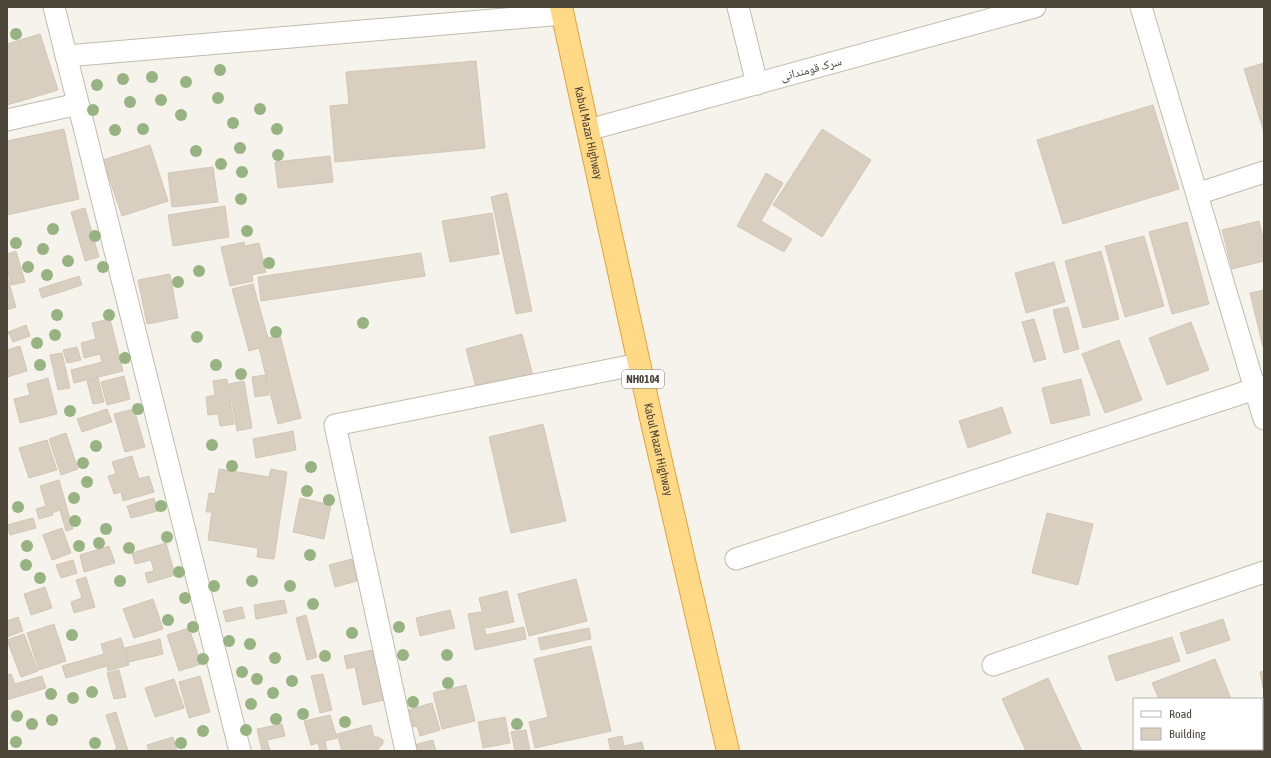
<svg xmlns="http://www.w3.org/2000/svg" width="1271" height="758" viewBox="0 0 1271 758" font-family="'Asap Condensed','Noto Naskh Arabic',sans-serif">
<rect width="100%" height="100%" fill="#f6f3ec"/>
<g fill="#d8cfc1" stroke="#d3c7b4">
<path d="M40,34l18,56 -51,15v-61z"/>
<path d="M476,61l9,87 -150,14 -5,-56 19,-2 -3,-32z"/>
<path d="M1264,63v69l-20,-63z"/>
<path d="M1153,105l26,84 -116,35 -26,-84z"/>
<path d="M64,129l15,70 -72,16v-74z"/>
<path d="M822,129l49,31 -49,77 -49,-32z"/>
<path d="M150,145l18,56 -46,15 -19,-56z"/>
<path d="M330,156l3,26 -55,6 -3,-26z"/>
<path d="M213,167l5,35 -46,5 -4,-34z"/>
<path d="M766,173l17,10 -22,38 31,18 -8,13 -47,-26z"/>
<path d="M507,193l25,118 -16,3 -25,-117z"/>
<path d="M225,206l4,31 -56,9 -5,-31z"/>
<path d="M85,208l14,49 -14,4 -14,-49z"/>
<path d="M492,213l7,41 -49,8 -8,-41z"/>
<path d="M1259,221l5,21v19l-32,8 -10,-39z"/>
<path d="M1187,222l22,82 -37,10 -23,-82z"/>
<path d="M1144,236l20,70 -39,11 -20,-71z"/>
<path d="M244,242l1,4 14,-3 7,29 -14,3 1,6 -23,5 -9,-39z"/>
<path d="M16,251l9,31 -14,3 -4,-16v-15z"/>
<path d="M1101,251l18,68 -36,9 -18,-67z"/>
<path d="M421,253l4,23 -164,25 -3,-24z"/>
<path d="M1054,262l11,40 -39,11 -11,-40z"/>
<path d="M170,274l8,44 -31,6 -9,-44z"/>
<path d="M7,276l9,31 -9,3z"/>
<path d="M79,276l3,9 -40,13 -3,-9z"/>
<path d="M253,284l15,54 12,-3 21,83 -23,6 -19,-76 -10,3 -17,-62z"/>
<path d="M1264,290v56l-1,1 -13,-54z"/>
<path d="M1068,307l11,42 -15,4 -11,-43z"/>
<path d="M110,319l13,52 -49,12 -3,-13 31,-8 -2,-8 -16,4 -3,-15 15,-4 -4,-16z"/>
<path d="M1034,319l12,40 -12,3 -12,-40z"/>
<path d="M1191,322l18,48 -42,15 -18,-47z"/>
<path d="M26,325l4,11 -17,6 -5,-10z"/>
<path d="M522,334l12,46 -56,15 -12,-46z"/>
<path d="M1119,340l23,60 -37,13 -23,-59z"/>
<path d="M20,346l7,25 -20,6v-27z"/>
<path d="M77,347l4,13 -14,3 -4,-13z"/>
<path d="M62,353l8,35 -12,2 -8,-35z"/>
<path d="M265,375l4,20 -14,2 -3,-20z"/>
<path d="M124,376l6,23 -23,6 -6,-23z"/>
<path d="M48,378l9,36 -37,9 -6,-24 16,-4 -3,-11z"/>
<path d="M98,378l6,24 -11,2 -6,-23z"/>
<path d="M227,379l7,45 -14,2 -2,-12 -10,1 -2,-18 9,-2 -2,-14z"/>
<path d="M1081,379l9,36 -39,9 -9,-36z"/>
<path d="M244,381l8,47 -15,3 -8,-47z"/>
<path d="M1002,407l9,26 -43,15 -9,-27z"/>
<path d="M107,409l5,13 -30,10 -5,-13z"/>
<path d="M134,409l11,38 -20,5 -11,-38z"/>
<path d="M543,424l23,97 -55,12 -22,-96z"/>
<path d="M293,431l3,19 -40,8 -3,-19z"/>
<path d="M66,433l12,36 -17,6 -12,-36z"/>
<path d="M47,440l10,30 -28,8 -10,-30z"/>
<path d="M132,456l7,23 10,-3 5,16 -31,9 -2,-9 -7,2 -6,-18 8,-2 -4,-12z"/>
<path d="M219,469l50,8 2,-8 16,3 -13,87 -17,-2 1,-9 -50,-8 4,-28h-6l3,-19 6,1z"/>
<path d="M59,480l14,49 -7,2 -6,-21 -8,3 1,2 -14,4 -3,-10 10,-3 -6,-20z"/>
<path d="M154,498l4,13 -27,7 -4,-12z"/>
<path d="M300,498l31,7 -7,34 -31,-7z"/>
<path d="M1047,513l46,11 -15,61 -46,-12z"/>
<path d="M33,518l3,10 -26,7 -3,-10z"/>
<path d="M62,528l9,25 -19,7 -9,-25z"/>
<path d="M166,543l9,32 -27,8 -3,-10 9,-2 -3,-11 -16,4 -3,-11z"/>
<path d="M109,546l6,17 -31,9 -4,-17z"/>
<path d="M352,559l5,22 -22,6 -6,-22z"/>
<path d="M73,560l4,13 -16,5 -5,-13z"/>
<path d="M86,577l9,30 -21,6 -3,-11 11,-4 -6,-18z"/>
<path d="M576,579l11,42 -58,15 -11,-42z"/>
<path d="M45,587l7,21 -21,7 -7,-21z"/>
<path d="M507,591l7,31 -28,6 -7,-30z"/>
<path d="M153,599l10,30 -29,9 -11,-29z"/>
<path d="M284,600l3,13 -31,6 -2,-14z"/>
<path d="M242,607l3,11 -19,4 -3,-11z"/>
<path d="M450,610l5,18 -35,8 -4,-18z"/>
<path d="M481,612l5,23 38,-8 2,12 -51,11 -7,-36z"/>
<path d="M306,615l11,42 -10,3 -11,-42z"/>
<path d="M18,617l5,14 -16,6v-16z"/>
<path d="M1223,619l7,21 -43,14 -7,-21z"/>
<path d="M54,624l12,37 -27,9 -12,-37z"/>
<path d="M189,628l12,36 -22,7 -12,-36z"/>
<path d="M589,628l2,11 -50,11 -3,-12z"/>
<path d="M24,634l14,37 -17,6 -14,-37z"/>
<path d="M1172,637l8,24 -64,20 -8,-25z"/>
<path d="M121,638l8,27 -21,6 -1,-5 -41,12 -4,-12 42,-12 -3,-10z"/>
<path d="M160,639l3,15 -34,8 -4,-14z"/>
<path d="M591,646l20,85 -76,17 -6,-26 19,-5 -14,-58z"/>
<path d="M373,650l11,50 -21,5 -8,-38 -8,2 -3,-13z"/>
<path d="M1215,659l16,40h-72l-7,-16z"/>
<path d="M119,670l7,27 -12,2 -7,-26z"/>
<path d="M1264,671v22l-4,-21z"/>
<path d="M11,674l4,10 27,-8 4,12 -39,12v-25z"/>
<path d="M323,674l9,36 -12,3 -9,-37z"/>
<path d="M200,676l10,36 -21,6 -10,-36z"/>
<path d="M1048,678l34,73h-56l-24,-52z"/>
<path d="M174,679l10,29 -29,9 -10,-29z"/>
<path d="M466,685l9,36 -33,8 -9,-36z"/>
<path d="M432,703l8,27 -20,6 -3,-10 -4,1 -5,-17z"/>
<path d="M116,712l12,39h-16l5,-2 -11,-34z"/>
<path d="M330,715l7,23 -12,3 2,10h-7l-2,-8 -7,2 -7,-24z"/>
<path d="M505,717l5,26 -27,5 -5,-26z"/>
<path d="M282,724l3,12 -18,4 3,11h-8l-5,-22z"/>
<path d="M371,725l3,12h4l5,3v4l-5,5v2h-36l-5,-17z"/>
<path d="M526,730l4,21h-15l-4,-19z"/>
<path d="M622,736l2,10 18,-4 2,9h-33l-3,-12z"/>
<path d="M173,737l4,14h-28l-2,-6z"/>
<path d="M433,740l3,11h-21l-1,-6z"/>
</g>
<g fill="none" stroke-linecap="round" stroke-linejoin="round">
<g stroke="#c2bbae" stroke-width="23">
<g id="minor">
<path d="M54,7l186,744"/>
<path d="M738,7l19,77"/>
<path d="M1141,7l123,412"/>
<path d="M66,56l497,-42"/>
<path d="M7,120l71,-16"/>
<path d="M588,130l447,-123"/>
<path d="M1197,194l67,-22"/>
<path d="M736,559l528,-173"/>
<path d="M993,665l271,-93"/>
<path d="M406,751l-71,-326 304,-61"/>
</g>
</g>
<g stroke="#e0a43c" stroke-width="24">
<g id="trunk">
<path id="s1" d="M561,7l92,420 75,324"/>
</g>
</g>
<use href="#minor" stroke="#fff" stroke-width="21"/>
<use href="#trunk" stroke="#ffd985" stroke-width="22"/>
</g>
<g fill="#97b381">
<circle cx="16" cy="34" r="6"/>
<circle cx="220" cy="70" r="6"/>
<circle cx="152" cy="77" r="6"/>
<circle cx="123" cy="79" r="6"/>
<circle cx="186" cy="82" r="6"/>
<circle cx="97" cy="85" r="6"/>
<circle cx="218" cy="98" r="6"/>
<circle cx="161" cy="100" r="6"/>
<circle cx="130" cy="102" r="6"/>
<circle cx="260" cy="109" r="6"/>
<circle cx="93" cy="110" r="6"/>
<circle cx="181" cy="115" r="6"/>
<circle cx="233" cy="123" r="6"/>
<circle cx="143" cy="129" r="6"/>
<circle cx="277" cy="129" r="6"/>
<circle cx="115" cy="130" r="6"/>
<circle cx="240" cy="148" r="6"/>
<circle cx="196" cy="151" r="6"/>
<circle cx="278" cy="155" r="6"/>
<circle cx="221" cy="164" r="6"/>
<circle cx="242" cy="172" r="6"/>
<circle cx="241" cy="199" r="6"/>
<circle cx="53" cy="229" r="6"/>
<circle cx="247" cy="231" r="6"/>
<circle cx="95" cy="236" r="6"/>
<circle cx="16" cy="243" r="6"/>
<circle cx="43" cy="249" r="6"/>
<circle cx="68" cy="261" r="6"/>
<circle cx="269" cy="263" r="6"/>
<circle cx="28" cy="267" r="6"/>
<circle cx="103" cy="267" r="6"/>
<circle cx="199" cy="271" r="6"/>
<circle cx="47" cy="275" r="6"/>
<circle cx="178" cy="282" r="6"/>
<circle cx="57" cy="315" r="6"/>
<circle cx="109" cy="315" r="6"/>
<circle cx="363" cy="323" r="6"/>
<circle cx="276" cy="332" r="6"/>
<circle cx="55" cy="335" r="6"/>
<circle cx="197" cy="337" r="6"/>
<circle cx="37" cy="343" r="6"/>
<circle cx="125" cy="358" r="6"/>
<circle cx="40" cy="365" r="6"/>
<circle cx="216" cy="365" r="6"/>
<circle cx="241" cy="374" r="6"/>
<circle cx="138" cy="409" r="6"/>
<circle cx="70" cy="411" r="6"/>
<circle cx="212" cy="445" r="6"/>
<circle cx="96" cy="446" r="6"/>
<circle cx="83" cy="463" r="6"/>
<circle cx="232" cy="466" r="6"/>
<circle cx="311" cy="467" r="6"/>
<circle cx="87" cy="482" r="6"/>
<circle cx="307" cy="491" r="6"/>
<circle cx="74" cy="498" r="6"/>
<circle cx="329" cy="500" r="6"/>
<circle cx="161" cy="506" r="6"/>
<circle cx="18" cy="507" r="6"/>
<circle cx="75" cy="521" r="6"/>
<circle cx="106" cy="529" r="6"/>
<circle cx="167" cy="537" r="6"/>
<circle cx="99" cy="543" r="6"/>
<circle cx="27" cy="546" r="6"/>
<circle cx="79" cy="546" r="6"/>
<circle cx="129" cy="548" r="6"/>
<circle cx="310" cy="555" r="6"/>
<circle cx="26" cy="565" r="6"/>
<circle cx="179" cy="572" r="6"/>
<circle cx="40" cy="578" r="6"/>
<circle cx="120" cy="581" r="6"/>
<circle cx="252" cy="581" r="6"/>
<circle cx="214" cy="586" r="6"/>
<circle cx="290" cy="586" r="6"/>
<circle cx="185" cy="598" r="6"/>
<circle cx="313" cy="604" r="6"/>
<circle cx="168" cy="620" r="6"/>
<circle cx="193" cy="627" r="6"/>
<circle cx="399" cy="627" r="6"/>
<circle cx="352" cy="633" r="6"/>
<circle cx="72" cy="635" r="6"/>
<circle cx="229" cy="641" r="6"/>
<circle cx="250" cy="644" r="6"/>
<circle cx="403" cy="655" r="6"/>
<circle cx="447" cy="655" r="6"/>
<circle cx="325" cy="656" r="6"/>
<circle cx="275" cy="658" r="6"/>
<circle cx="203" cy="659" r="6"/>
<circle cx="242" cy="672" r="6"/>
<circle cx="257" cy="679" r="6"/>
<circle cx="292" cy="681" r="6"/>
<circle cx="448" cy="683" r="6"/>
<circle cx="92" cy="692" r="6"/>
<circle cx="273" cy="693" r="6"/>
<circle cx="51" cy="694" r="6"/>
<circle cx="73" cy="698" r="6"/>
<circle cx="413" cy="702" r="6"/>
<circle cx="251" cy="704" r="6"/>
<circle cx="303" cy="714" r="6"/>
<circle cx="17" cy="716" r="6"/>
<circle cx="276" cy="719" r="6"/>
<circle cx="52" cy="720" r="6"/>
<circle cx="345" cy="722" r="6"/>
<circle cx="32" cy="724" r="6"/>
<circle cx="517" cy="724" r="6"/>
<circle cx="246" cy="730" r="6"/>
<circle cx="203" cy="731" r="6"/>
<circle cx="16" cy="742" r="6"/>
<circle cx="95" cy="743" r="6"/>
<circle cx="181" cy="743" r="6"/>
</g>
<g text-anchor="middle" stroke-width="3.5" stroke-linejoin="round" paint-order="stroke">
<rect fill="#fff" stroke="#817c74" stroke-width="1" x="622" y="370" width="42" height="18" rx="3"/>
<g font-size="11" font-weight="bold" fill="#4b4439">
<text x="643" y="383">NH0104</text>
</g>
<g font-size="12" fill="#4b4439" stroke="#fff">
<text transform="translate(811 69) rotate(-15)" y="4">سرک قومندانی</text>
<text dy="4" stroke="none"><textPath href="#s1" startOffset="129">Kabul Mazar Highway</textPath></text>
<text dy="4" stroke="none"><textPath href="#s1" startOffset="453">Kabul Mazar Highway</textPath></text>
</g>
</g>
<rect width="1271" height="758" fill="none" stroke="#4b4439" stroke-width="16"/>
<rect x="1133" y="698" width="130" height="52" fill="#ffffff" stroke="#b7b4b0"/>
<rect x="1141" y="711" width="20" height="6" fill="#ffffff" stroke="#b7b4b0"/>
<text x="1169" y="718" font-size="12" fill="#4b4439">Road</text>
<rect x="1141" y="728" width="20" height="12" fill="#d8cfc1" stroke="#b7b4b0"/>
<text x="1169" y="738" font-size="12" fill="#4b4439">Building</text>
</svg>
